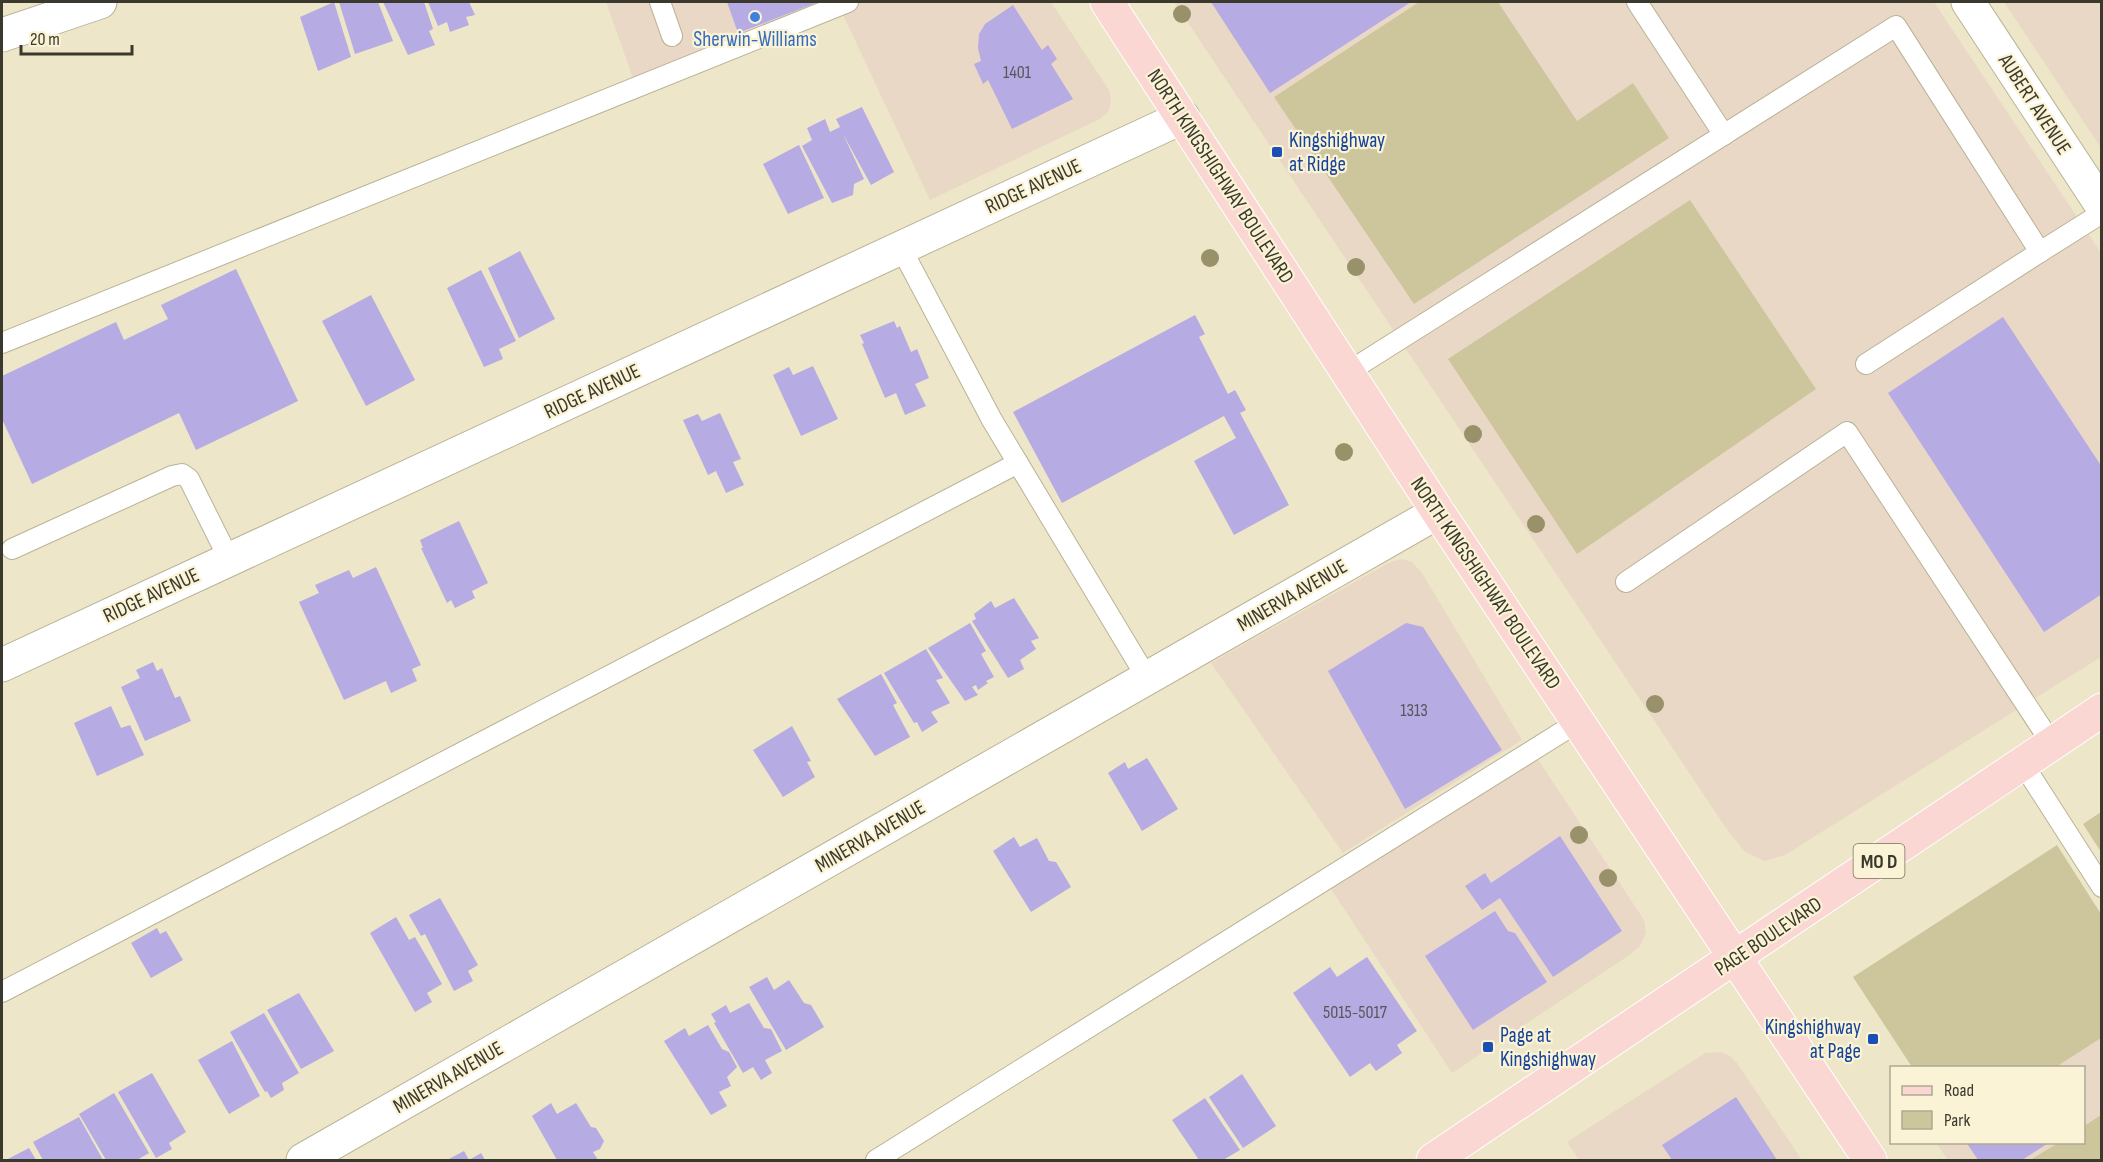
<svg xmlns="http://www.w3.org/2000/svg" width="2103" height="1162" viewBox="0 0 2103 1162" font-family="'Sofia Sans Condensed',sans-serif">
<rect width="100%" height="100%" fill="#ede6c8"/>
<g fill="#ead8c7">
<path d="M606,2h226l-199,76z"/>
<path d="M837,2h214l58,88 2,11 -2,10 -9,8 -170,81z"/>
<path d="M1174,2h760l167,251v404l-316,198 -21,6 -20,-10 -18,-23z"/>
<path d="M2004,2h97v146z"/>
<path d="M1402,559l10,3 10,11 100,167 -179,113 -132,-190 179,-101z"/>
<path d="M1537,758l107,162 2,13 -6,13 -12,10 -176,117 -123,-187z"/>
<path d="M2101,1038v77l-17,11v-58l-28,-1z"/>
<path d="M1720,1052l10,4 7,7 65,97h-223l-12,-18 138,-89z"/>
<path d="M1939,1142l119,1 -28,17h-82l-11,-16z"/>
</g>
<g fill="#cdc59c">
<path d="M1419,2h79l79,119 56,-38 36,55 -255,166 -140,-207z"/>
<path d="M1690,200l126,189 -239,165 -129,-195z"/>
<path d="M2101,812v40l-18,-28z"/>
<path d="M2057,845l44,69v124l-45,29h-144l-59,-90z"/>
<path d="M2101,1115v45h-71l28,-17 26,-1v-16z"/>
</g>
<g fill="#b7abe3">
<path d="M334,2l17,55 -33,14 -18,-54z"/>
<path d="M339,2h39l15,39 -38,13z"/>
<path d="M383,2h41l9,27 -4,2 6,14 -27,10z"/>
<path d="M428,2h41l6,13 -9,2 3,8 -19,7 -3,-10 -9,4z"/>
<path d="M727,2h91l-80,31z"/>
<path d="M1211,2h200l-141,91z"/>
<path d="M1013,5l29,45 6,-5 9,14 -6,5 22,35 -61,30 -24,-49 -5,4 -9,-20 7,-3 -3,-13 1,-14 6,-10z"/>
<path d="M862,107l32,65 -23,13 -28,-51 21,45 -10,5 -1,11 -21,8 -30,-57 10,-6 -5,-12 18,-9 5,13 10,-5 -4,-8z"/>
<path d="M799,145l25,53 -36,16 -25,-50z"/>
<path d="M520,251l35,68 -36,19 -31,-70z"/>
<path d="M236,269l62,132 -102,49 -17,-37 -147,71 -30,-65v-43l114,-54 8,18 44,-21 -7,-14z"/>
<path d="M481,270l35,71 -17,8 4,10 -19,8 -37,-79z"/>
<path d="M371,295l44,85 -49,26 -44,-85z"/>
<path d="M1195,315l10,19 -6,3 29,57 7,-4 11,20 -6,3 49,92 -55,30 -40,-74 42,-23 -12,-22 -162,87 -49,-91z"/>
<path d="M2003,317l99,150v127l-58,38 -156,-239z"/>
<path d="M894,321l3,7 3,-2 11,26 6,-3 12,29 -14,6 11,22 -21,9 -9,-22 -11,5 -23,-54 2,-1 -4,-8z"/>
<path d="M813,366l25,53 -37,17 -28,-61 16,-8 4,8z"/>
<path d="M720,413l21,46 -8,3 11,23 -18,8 -10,-22 -8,4 -25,-55 15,-6 4,7z"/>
<path d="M459,521l29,62 -16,8 3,7 -20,10 -4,-8 -4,3 -26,-55h2l-3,-8z"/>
<path d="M376,567l45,98 -9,4 5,12 -26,12 -5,-12 -42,19 -45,-98 20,-9 -4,-8 34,-15 4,8z"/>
<path d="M1014,598l25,40 -8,3 5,8 -16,11 4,9 -16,9 -36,-57 4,-2 -2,-5 17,-13 4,7z"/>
<path d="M970,623l16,28 -5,3 13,23 -8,4 2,2 -10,7 -2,-5 -4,2 6,8 -13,6 -37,-53z"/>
<path d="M1406,623l17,4 79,123 -97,59 -77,-138z"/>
<path d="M926,649l17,29 -7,2 14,23 -19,9 7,10 -16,10 -5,-10 -3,1 -30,-50z"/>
<path d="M153,662l4,9 5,-3 13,30 5,-2 11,25 -46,20 -24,-54 19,-9 -4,-8z"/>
<path d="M881,674l16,29 -4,2 17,32 -35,19 -38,-57z"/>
<path d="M111,706l10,22 9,-3 14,30 -47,21 -23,-53z"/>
<path d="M792,726l19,35 -4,1 8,15 -32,20 -30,-47z"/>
<path d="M1147,758l31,51 -36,22 -34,-58 17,-11 3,7z"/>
<path d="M1560,836l62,95 -69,46 -53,-79 -18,12 -17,-24 20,-13 6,10z"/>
<path d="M1014,837l6,10 17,-9 12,23 7,1 15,25 -40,25 -38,-61z"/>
<path d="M440,898l38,67 -10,6 5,10 -19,10 -29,-57 -4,2 -12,-21z"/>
<path d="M1495,911l13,20 7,2 32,49 -74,48 -48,-74z"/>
<path d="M396,917l13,23 6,-3 27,47 -15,9 5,9 -17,10 -45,-79z"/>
<path d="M157,928l3,6 6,-3 17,29 -32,18 -20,-35z"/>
<path d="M1367,957l50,74 -20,14 5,8 -26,18 -6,-8 -20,14 -57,-84 37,-26 7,10z"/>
<path d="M767,977l7,13 15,-10 15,23 7,2 13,22 -38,23 -37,-63z"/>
<path d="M299,993l35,58 -33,18 -34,-59z"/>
<path d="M749,1003l15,25 7,1 11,22 -17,9 7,13 -11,7 -8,-13 -10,6 -29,-50 2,-1 -5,-8 15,-9 4,8z"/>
<path d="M264,1013l35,60 -17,10 2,7 -13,8 -4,-7 -2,1 -35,-60z"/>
<path d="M708,1025l14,24 7,3 8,15 -10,10 4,9 -12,6 8,14 -16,9 -47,-74 21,-13 4,8z"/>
<path d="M232,1041l28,55 -31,18 -31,-54z"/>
<path d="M152,1073l34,59 -17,11 3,6 -16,9 -38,-66z"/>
<path d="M1242,1074l34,52 -33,22 -34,-51z"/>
<path d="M114,1093l35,60 -12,7h-31l-27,-46z"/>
<path d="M1736,1097l41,63h-105l-10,-15z"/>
<path d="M1205,1098l35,52 -17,10h-24l-27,-40z"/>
<path d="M551,1103l6,11 19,-11 15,24 5,1 8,13 -4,8 -7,3 5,8h-41l-25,-44z"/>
<path d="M79,1117l24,43h-60l-10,-18z"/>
<path d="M1966,1142h84l-28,18h-44z"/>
<path d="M29,1148l7,12h-30z"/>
<path d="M464,1151l5,9 12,-7 4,7h-38z"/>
</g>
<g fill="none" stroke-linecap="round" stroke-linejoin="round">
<g stroke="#b9b396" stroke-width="22">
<g id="lane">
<path d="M660,2l12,34"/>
<path d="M1637,2l87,133"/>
<path d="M901,248l91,172 155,258"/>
<path d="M2,343l846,-341"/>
<path d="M1866,364l174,-112"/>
<path d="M1348,372l548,-346 144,226 62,-39"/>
<path d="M12,549l160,-73 10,-2 7,5 40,80"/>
<path d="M1626,582l221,-150 205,312"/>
<path d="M2023,764l79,123"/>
<path d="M2,992l1016,-529"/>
<path d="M876,1160l702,-438"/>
</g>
</g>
<g stroke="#b9b396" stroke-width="35">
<g id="street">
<path d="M1968,2l134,204"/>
<path d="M2,35l98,-33"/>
<path d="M2,665l1181,-548"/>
<path d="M303,1160l1135,-648"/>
</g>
</g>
<g stroke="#fff" stroke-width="35">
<g id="primary">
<path d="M1107,2l331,510 432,648"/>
<path d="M1433,1160l669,-450"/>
</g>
</g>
<use href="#lane" stroke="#fff" stroke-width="20"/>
<use href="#street" stroke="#fff" stroke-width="33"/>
<use href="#primary" stroke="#fbd7d3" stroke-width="33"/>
</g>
<g fill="#99916a">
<circle cx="1182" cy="14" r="9"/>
<circle cx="1210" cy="258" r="9"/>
<circle cx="1356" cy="267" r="9"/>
<circle cx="1473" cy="434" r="9"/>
<circle cx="1344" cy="452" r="9"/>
<circle cx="1536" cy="524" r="9"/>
<circle cx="1655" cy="704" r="9"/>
<circle cx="1579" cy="835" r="9"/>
<circle cx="1608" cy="878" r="9"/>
</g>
<circle fill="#3f7fe0" stroke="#faf3d5" stroke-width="2" cx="755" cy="17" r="6"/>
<g fill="#1a4fb4" stroke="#faf3d5" stroke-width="2">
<rect x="1271" y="146" width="12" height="12" rx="3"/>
<rect x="1867" y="1033" width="12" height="12" rx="3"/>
<rect x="1482" y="1041" width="12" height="12" rx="3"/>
</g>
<g text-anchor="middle" stroke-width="4.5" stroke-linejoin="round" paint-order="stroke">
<g font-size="18" fill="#5a565a">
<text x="1017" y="78">1401</text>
<text x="1414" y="716">1313</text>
<text x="1355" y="1018">5015-5017</text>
</g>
<rect fill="#faf3d5" stroke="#74715f" stroke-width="1.5" x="1853.5" y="844" width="51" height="34" rx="4.5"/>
<g font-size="20" font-weight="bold" fill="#3b392d">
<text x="1879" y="868">MO D</text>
</g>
<g font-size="21" fill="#366cbe" stroke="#faf3d5">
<text x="755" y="46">Sherwin-Williams</text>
</g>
<g font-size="21" fill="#3b392d" stroke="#faf3d5">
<text transform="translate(2035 104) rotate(57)" y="7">AUBERT AVENUE</text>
<text transform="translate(1221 176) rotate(57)" y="7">NORTH KINGSHIGHWAY BOULEVARD</text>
<text transform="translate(1033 186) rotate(-25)" y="7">RIDGE AVENUE</text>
<text transform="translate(592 391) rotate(-25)" y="7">RIDGE AVENUE</text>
<text transform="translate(1486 583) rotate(56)" y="7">NORTH KINGSHIGHWAY BOULEVARD</text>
<text transform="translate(151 595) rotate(-25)" y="7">RIDGE AVENUE</text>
<text transform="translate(1292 595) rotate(-30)" y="7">MINERVA AVENUE</text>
<text transform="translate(870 836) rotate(-30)" y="7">MINERVA AVENUE</text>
<text transform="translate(1768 936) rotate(-34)" y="7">PAGE BOULEVARD</text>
<text transform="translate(448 1077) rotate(-30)" y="7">MINERVA AVENUE</text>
</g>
<g font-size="21" fill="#164399" stroke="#faf3d5" text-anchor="start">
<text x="1289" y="147">Kingshighway<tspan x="1289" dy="24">at Ridge</tspan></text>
<text x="1861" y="1034" text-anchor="end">Kingshighway<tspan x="1861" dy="24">at Page</tspan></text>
<text x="1500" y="1042">Page at<tspan x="1500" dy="24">Kingshighway</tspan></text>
</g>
</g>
<rect width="2103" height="1162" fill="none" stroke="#3b392d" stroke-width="6"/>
<rect x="1890" y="1066" width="195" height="78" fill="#faf3d5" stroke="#aea992" stroke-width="1.5"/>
<rect x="1902" y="1086" width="30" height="9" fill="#fbd7d3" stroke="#aea992" stroke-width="1.5"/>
<text x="1944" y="1096" font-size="18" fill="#3b392d">Road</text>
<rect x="1902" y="1111" width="30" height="18" fill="#cdc59c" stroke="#aea992" stroke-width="1.5"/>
<text x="1944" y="1126" font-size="18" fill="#3b392d">Park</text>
<path d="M21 45v9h111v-9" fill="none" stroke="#3b392d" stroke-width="3"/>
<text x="30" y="45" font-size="18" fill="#3b392d" stroke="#faf3d5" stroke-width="4.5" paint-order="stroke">20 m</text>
</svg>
